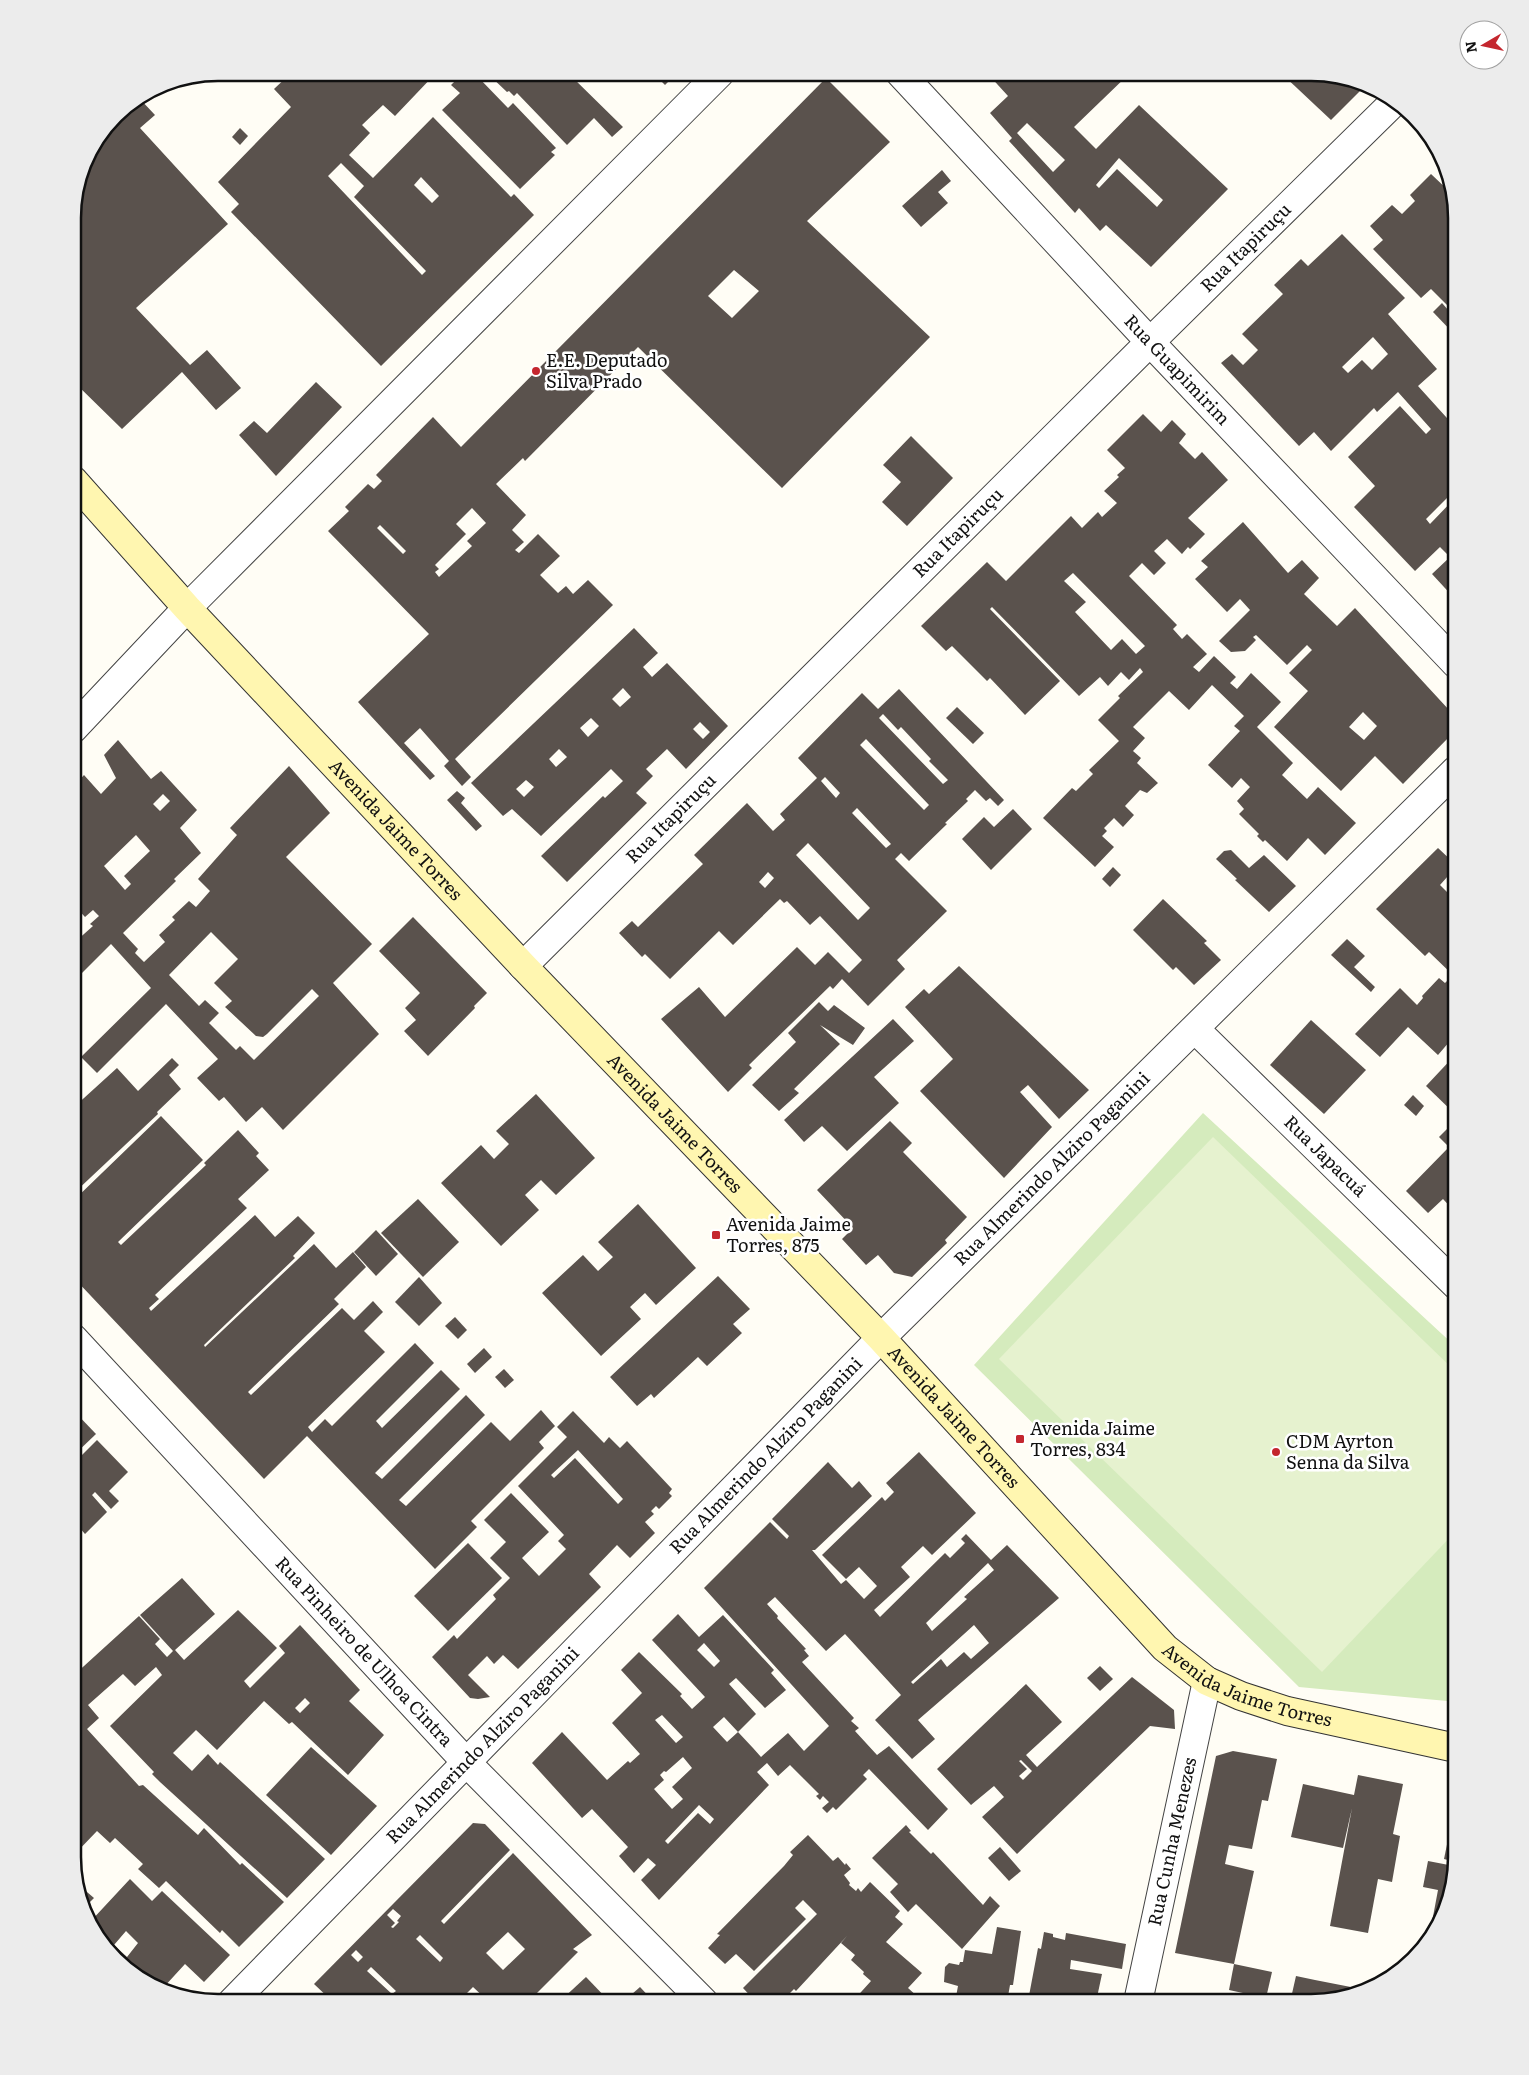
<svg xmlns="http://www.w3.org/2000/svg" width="1529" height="2075" viewBox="0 0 1529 2075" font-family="Literata,serif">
<rect width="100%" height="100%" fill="#fffdf5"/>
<path fill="#d5ebbd" d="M1203,1113l253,234v258l-4,9 -5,87 -148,-14 -325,-322z"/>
<path fill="#e6f2cf" d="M1213,1137l243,235v159l-134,141 -323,-313z"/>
<g fill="#5a524d" fill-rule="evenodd">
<path d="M291,73h20l9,8 9,-8h107l-41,43 -12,-11 -21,20 8,8 -21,22 24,23 60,-61 78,80 3,-3 20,21 -153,151 -150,-154 8,-8 -21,-22 73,-75 -17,-18zM341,163l23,23 -10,11 72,74 -4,4 -94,-99zM421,177l18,19 -7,7 -18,-18z"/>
<path d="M463,73h18l-4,3 31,32 5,-5 43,45 -5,4 4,3 -35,34 -78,-79 18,-17 -9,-8z"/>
<path d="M489,73h79l55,54 -11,10 -18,-19 -27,27 -50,-52 -3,3 -5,-5 -2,1 -19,-18z"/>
<path d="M653,73h24l-12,12z"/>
<path d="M953,73h13l-7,7z"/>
<path d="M987,73h143l-56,54 22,22 43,-44 89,84 -77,78 -45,-42 -6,6 -21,-23 -4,5 -66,-72 3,-3 -22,-25 18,-17zM1027,123l38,37 -12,12 -36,-39zM1119,158l44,42 -6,7 -40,-38 -18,19 -3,-3z"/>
<path d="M1284,73h36l45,13 -34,34 -49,-46z"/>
<path d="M826,78l64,64 -83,79 123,116 -148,151 -144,-141 -113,114 -2,-3 -27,26 30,31 -14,15 12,12 -9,8 4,3 19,-19 22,22 -20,19 18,18 8,-7 7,8 15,-14 25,25 -158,154 16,18 -9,9 -18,-20 5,-5 -29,-33 -16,15 31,33 -5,4 -72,-78 71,-68 -101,-103 21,-20 -4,-4 23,-23 6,5 8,-8 -6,-6 57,-58 28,30zM734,270l25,21 -27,27 -24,-22zM472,508l14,15 -19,18 5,5 -33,31 -4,-5 4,-3 -4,-4 31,-31 -10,-10zM380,525l26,26 -3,3 -26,-26z"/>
<path d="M139,98l16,17 -15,13 88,96 -92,84 54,57 17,-15 34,38 -25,22 -34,-38 -60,57 -49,-48v-173l15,-55 34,-44z"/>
<path d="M240,128l8,8 -8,9 -8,-8z"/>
<path d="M942,170l9,11 -13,11 10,11 -27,24 -19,-21z"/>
<path d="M1431,174l19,18 6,26v79l-8,9 -17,-17 -10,9 -48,-49 10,-9 -13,-14 22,-21 10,9 13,-13 -5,-6z"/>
<path d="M1342,234l63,64 -17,16 49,55 -19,17 38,42v61l-30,30 4,5 26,-27v119l-8,-10 8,-6 -24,-26 18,-17 -10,-10 -25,24 -61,-64 21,-21 -27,-29 52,-51 26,28 5,-5 -33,-37 -21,20 -3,-4 -43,43 -17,-19 -15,14 -78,-83 11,-9 11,11 15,-15 -16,-16 41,-40 -9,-9 27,-26 7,7zM1373,337l15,17 -16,16 -10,-10 -14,13 -6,-6z"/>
<path d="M1442,303l14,16v17l-23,-24z"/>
<path d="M316,382l26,25 -66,69 -37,-41 15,-14 13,12z"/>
<path d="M1143,414l18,18 11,-12 14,14 -7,9 16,16 7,-7 26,28 -40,38 17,16 -15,15 -2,-2 -6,7 -15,-15 -13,12 12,12 -12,12 -12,-12 -13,13 48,49 -4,4 9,10 5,-5 20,20 -14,13 6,5 15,-16 22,21 -6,6 7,6 14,-16 30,29 -24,25 36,36 -11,12 25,24 11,-12 38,36 -31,32 -17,-17 -21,23 -22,-21 -2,2 -6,-6 2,-2 -20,-20 5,-5 -7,-8 13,-14 -9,-9 -9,10 -24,-23 32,-34 -6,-5 10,-10 -32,-31 -23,25 -20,-19 -36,36 12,11 -12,13 8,7 -4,5 21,20 -11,10 -7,-3 -15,16 9,9 -11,12 -9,-9 -10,10 3,3 -5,5 12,11 -19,20 -52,-49 29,-30 4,3 17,-17 -4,-4 30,-29 -21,-21 22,-22 -2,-2 25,-24 -3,-4 -11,12 -8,-8 -13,14 -8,-9 -21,19 -87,-89 -2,2 70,72 -35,34 -35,-37 -3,3 -35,-35 -6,5 -25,-25 66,-64 19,19 65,-65 11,12 16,-16 4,5 15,-14 -13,-12 15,-14 -2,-2 8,-7 -18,-18zM1073,573l72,73 -9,8 -14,-15 -11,11 -36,-38 11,-10 -22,-21z"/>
<path d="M911,436l42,42 -46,48 -25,-24 19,-20 -18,-17z"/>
<path d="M1243,522l45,51 14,-13 17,18 -15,16 33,32 18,-18 95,103v25l-47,48 -28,-28 -34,35 -67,-64 34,-36 -19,-18 23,-23 -5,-5 -20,20 -31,-30 -3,2 3,3 -11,11 -14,1 -12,-11 31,-31 -10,-11 -13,13 -32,-33 13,-12 -7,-6zM1363,712l14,14 -13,14 -15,-13z"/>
<path d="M634,628l24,25 -15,14 9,10 15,-14 61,63 -42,43 -19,-20 -21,20 7,7 -17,17 11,10 -80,79 -26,-26 62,-60 2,2 18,-17 -12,-12 -70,67 -29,-27 -9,7 -32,-33zM623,688l8,9 -11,10 -8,-8zM591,718l8,8 -11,11 -8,-9zM700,722l10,10 -7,7 -10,-10zM559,749l8,8 -11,10 -7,-8zM526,780l8,7 -10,10 -8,-8z"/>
<path d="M899,689l105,111 -6,6 -8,-8 -4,3 -11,-11 -9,9 2,2 -23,22 2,1 -38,37 -8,-8 -6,6 52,52 -50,49 8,9 -37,37 -26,-27 -9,10 -3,-3 -81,79 3,3 -24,24 -67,-73 38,-32 26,30 72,-70 18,18 13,-13 21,21 13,-13 -42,-44 -10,9 -23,-24 -3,2 -4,-4 -47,46 -14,-14 -49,48 -25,-25 -3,3 -23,-24 13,-12 6,6 65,-63 -9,-9 53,-52 26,28 12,-11 -5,-6 37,-36 -19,-20 64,-65 16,16zM883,714l15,16 3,-3 30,32 -2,2 19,19 -5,4 -64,-66zM866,739l63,66 -5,5 -64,-65zM825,777l15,16 -4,5 -15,-17zM857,808l34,36 -5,4 -34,-35zM808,843l62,65 -12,12 -62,-65zM768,872l6,6 -9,10 -6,-6z"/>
<path d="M957,707l27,26 -11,11 -27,-26z"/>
<path d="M118,740l33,39 10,-8 36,39 -17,18 21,25 -27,26 2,2 -53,52 15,16 -3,4 9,9 21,-20 -6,-7 16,-15 -3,-3 17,-16 7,6 14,-16 -12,-12 39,-44 -7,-7 59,-62 41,47 -44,44 86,87 -39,39 46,51 -96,96 -21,-23 -16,15 -22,-25 -5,4 -22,-23 21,-19 -52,-55 -69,69 -16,-16 70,-69 -40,-44 -38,38v-42l2,2 18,-16 -3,-2 9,-8 -6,-6 -8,7 -12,-13v-97l5,-7 -5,-5v-8l11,-12 17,19 15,-16 -12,-23zM163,794l7,7 -10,10 -7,-7zM136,835l14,16 -26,25 7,8 -6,6 -21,-24zM211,932l27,27 -24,24 18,18 -7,6 31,29 7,1 4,-3 45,-45 7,7 -65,64 -14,-14 -4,4 -27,-27 10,-10 -14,-13 -6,6 -30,-31z"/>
<path d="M457,791l8,7 -4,5 21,23 -6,5 -29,-31z"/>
<path d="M1013,809l19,20 -41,41 -29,-31 22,-22 10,10z"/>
<path d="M1438,848l16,15 2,-2v22l-8,-7 -8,9 16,16v77l-27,-26 -4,4 -49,-47z"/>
<path d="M1231,850l18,18 15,-13 32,31 -27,26 -34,-32 2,-1 -21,-20 8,-8z"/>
<path d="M1113,867l8,8 -11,12 -8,-8z"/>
<path d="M1163,899l44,42 -3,2 17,17 -27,25 -18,-18 -3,3 -40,-40z"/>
<path d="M413,917l74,76 -13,13 1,2 -47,48 -24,-25 12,-11 -11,-12 15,-15 -41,-42z"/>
<path d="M1347,939l18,17 -11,11 21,20 -4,5 -40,-37z"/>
<path d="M959,966l130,124 -30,29 -31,-34 -8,7 32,35 -48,51 -84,-87 33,-32 -48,-52 19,-18 5,5z"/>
<path d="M1439,978l6,5 4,-4 7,7v48l-18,21 -30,-28 -28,30 -25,-23 45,-46 17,17 6,-7 -1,-2z"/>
<path d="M819,1002l9,9 6,-6 31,23 -12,17 -33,-20 20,19 -46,45 5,4 -20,18 -27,-26 44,-43 -8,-9z"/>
<path d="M893,1019l21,22 -40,36 25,26 -52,48 -25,-25 -18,16 -20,-22z"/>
<path d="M1311,1020l55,50 -42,44 -54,-49z"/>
<path d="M1456,1054v61l-30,-29z"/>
<path d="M172,1058l7,7 -10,10 12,14 -24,23 1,2 -85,80v-86l44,-40 21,23z"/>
<path d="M536,1094l59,64 -39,37 -15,-15 -16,15 14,15 -38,36 -60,-63 40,-38 13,14 15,-15 -13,-13z"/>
<path d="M1413,1095l11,11 -8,10 -12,-11z"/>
<path d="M161,1116l42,44 -85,82 3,3 85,-80 -2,-2 34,-33 21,23 -3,3 13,14 -31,29 9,9 -92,87 4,4 -10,9 2,3 104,-96 20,22 23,-21 17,17 -22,23 2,2 -91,87 1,2 109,-103 22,24 17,-16 13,15 -32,32 5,5 -91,88 3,3 91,-87 12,12 19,-19 10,11 -19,19 21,21 -77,75 4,5 13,-13 7,7 83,-83 19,20 -58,58 6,7 59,-58 19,19 -85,84 7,6 84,-84 19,20 -86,85 7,6 85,-84 19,19 31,-31 14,16 -16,16 5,6 -73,73 6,6 -42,42 -128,-133 -43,43 -191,-202v-76z"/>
<path d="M1456,1120v93l-13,-14 -15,14 -22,-22 43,-44 -10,-10z"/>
<path d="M890,1121l22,22 -9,9 64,65 -22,23 2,3 -35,34 -18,-4 -16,-18 -12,10 -24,-26 11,-11 -36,-38z"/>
<path d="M418,1199l41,43 -36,35 -42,-44z"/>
<path d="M638,1204l58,64 -40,37 -11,-12 -15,14 11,12 -40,37 -59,-63 41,-38 15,16 15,-14 -15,-15z"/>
<path d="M376,1230l22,24 -22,22 -22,-24z"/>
<path d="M718,1276l32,33 -17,15 9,9 -35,33 -9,-9 -44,41 -3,-4 -14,12 -27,-29z"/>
<path d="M419,1277l23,26 -23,23 -24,-24z"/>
<path d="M455,1317l12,13 -9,9 -13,-13z"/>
<path d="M484,1348l8,9 -17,16 -8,-9z"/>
<path d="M504,1369l10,11 -9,8 -10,-11z"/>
<path d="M73,1410l23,24 -23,22z"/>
<path d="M573,1411l31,32 5,-6 11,11 7,-7 45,48 -3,4 3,3 -13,13 -3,-3 -5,5 3,3 -9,8 10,11 -25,25 -13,-13 -28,29 12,13 -83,82 -15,-14 -9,9 -7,-8 -19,19 22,22 -12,2 -8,-1 -38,-41 22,-22 3,4 39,-40 -3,-4 17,-17 -20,-20 16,-16 -22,-22 27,-27 38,39 -27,26 17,18 27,-27 -8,-8 6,-6 -46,-49 49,-49 -10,-10zM578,1450l45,49 -5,5 -43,-46 -21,20 -3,-3z"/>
<path d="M97,1440l31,32 -19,19 10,10 -8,8 -16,-17 -3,3 15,17 -22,22 -12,-14v-56z"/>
<path d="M919,1452l57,61 -44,42 -9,-9 -22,21 9,10 -36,33 6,7 65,-64 5,5 15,-15 -4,-4 5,-5 25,26 16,-15 52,53 -141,122 17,19 -23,20 -37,-39 26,-25 -56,-61 -19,17 -51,-54 -8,7 11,12 -1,2 29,31 -2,1 5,6 -7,6 52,56 -3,3 8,7 -4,3 22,24 12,-9 59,63 -20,21 -59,-61 -6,6 4,4 -31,31 -3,-3 -6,6 -5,-5 7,-6 -6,-6 -3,4 -4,-4 3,-2 -29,-29 -12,11 -11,-13 -10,9 12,13 -110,115 -18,-20 15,-15 -8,-7 -14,15 -15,-17 9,-9 -36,-38 -10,9 -50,-55 30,-31 45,48 21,-19 2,2 10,-9 -28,-31 30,-30 -21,-23 18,-18 43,42 -2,2 12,13 13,-12 -53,-57 26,-26 21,23 24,-22 51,55 -3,3 15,17 -21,18 -29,-30 -7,6 27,30 -18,18 15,16 8,9 27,-24 16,18 25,-25 -125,-138 66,-66 17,17 2,-3 -17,-17 56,-57 24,26 7,-7 13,15 -57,54h-3l29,34 5,-4 18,19 13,-13 -18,-19 -13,12 -24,-24 60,-58 3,4 9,-9 -8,-9zM988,1563l6,7 -30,27 3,2 -35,32 -6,-8zM974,1625l15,18 -18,16 -7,-7 -17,15 -6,-8 -28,25 -2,-2zM704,1643l16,18 -6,6 -17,-17zM662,1715l21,22 -7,6 -21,-23zM724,1717l14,15 -11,10 -14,-15zM683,1757l9,11 -20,19 11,12 -11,10 -18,-20 10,-9 -4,-5 4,-4 2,1zM699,1805l15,14 -4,5 -12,-11 -30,31 -3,-3z"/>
<path d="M73,1526l9,10 -9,9z"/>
<path d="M468,1543l34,35 -54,53 -34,-35z"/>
<path d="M182,1578l33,36 -40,36 9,10 54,-50 39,38 -33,33 6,7 35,-35 -6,-7 21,-21 60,65 -11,11 35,34 -36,40 -56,-53 -3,2 -25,-23 -47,49 -21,-20 -23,23 19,18 16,-17 10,11 2,-3 10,9 95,88 -38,39 -127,-116 -8,-8 2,-2 -44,-46 52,-51 -6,-8 -21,19 -12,-12 -35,31 11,13 -12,11 52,57 4,-1 55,50 6,-7 36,37 2,-2 42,39 -45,45 -17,-17 -2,3 -54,-52 -7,7 -21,-19 5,-5 -28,-26 -5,5 -13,-12 -24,25v-180l66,-60 21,23 -5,5 12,13 6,-6 -33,-36zM305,1698l5,5 -10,10 -5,-5z"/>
<path d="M1100,1666l13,13 -13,12 -13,-13z"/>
<path d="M1132,1677l42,33 1,19 -25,-3 -133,128 -35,-37 22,-20 -10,-11 -23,19 -34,-36 89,-85 36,38 -36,33 11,12zM1021,1760l11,11 -9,9 -4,-4 8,-7 -8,-8z"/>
<path d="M311,1747l66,59 -46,49 -65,-60z"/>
<path d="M1233,1751l44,8 -9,42 -6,-1 -10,49 -23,-4 -4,19 29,7 -20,93 -59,-11 41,-197z"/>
<path d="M1358,1775l45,9 -10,50 7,2 -8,46 -14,-3 -10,54 -38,-7 22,-118 -9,40 -52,-11 12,-53 51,11z"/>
<path d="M1456,1801v56l-1,5 -11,-3z"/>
<path d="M473,1823l12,1 25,26 -69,71 3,3 69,-71 79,82 -19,14 5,3 -50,50h-39l-16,-15 -15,15h-3l-7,-6 -5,4 3,2h-113l-19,-18zM393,1909l8,7 -4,5 2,1 -6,6 -2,-1 4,-4 -8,-8zM508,1932l17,17 -22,21 -17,-17zM420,1935l23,23 -3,4 -24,-23zM356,1950l7,7 -5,5 -7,-7zM371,1967l25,24 -4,3 -25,-23z"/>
<path d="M906,1825l5,6 -2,1 22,22 2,-2 50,53 7,-9 10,10 -38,43 -46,-45 -8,8 -18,-20 8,-8 -26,-26z"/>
<path d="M808,1835l25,26 5,-4 7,8 1,-2 5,6 -7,6 6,8 -1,2 7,6 2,-3 3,4 9,-10 30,29 -5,6 8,7 -17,18 36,31 -14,15 10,9 -6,5h-60l19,-21 -8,-7 1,-2 -13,-12 4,-5 -14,-12 6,-7 -51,55 -2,-2 -13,13h-25l-13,-14 74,-74 -14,-14 -8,8 11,11 -52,52 -18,-17 -11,10 -17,-16 12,-13 -3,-1 67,-68 9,-11 -3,-3z"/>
<path d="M1000,1847l21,24 -12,10 -21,-23z"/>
<path d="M1428,1861l26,5 -17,64 -8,8 9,-48 -15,-3z"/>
<path d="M130,1879l22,22 10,-10 68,64 -26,27 -19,-18 -22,24 -18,-5 -50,-50 3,-4 -8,-7zM126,1931l12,12 -11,14 -13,-12z"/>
<path d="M80,1886l14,12 -8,8 -3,-11z"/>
<path d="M997,1927l24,4 -8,54h-3l-3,17h-52l3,-16 -14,-4 1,-15 4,-4 10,2 1,-3h3l2,-12 27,4z"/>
<path d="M1044,1932l9,2v3l12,3 1,-7 60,11 -4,25 -51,-9 -1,9 32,5 -6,28h-86v-3l18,2 10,-53 3,1z"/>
<path d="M1234,1964l38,8 -6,26 -37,-8z"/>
<path d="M1296,1976l19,4 46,9 -51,13 -19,-4z"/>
<path d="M586,1977l24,25h-51z"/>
<path d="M640,1987l14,15h-31z"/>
<path d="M304,1994l9,8h-26l5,-5 5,4z"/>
</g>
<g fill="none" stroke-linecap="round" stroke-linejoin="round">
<g stroke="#444" stroke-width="30">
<g id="street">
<path id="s1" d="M900,73l250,269 306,322"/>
<path d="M73,729l114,-121 533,-535"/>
<path id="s2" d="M523,966l627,-624 244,-240"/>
<path id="s3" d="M1195,1029l261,256"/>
<path id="s4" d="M73,1338l393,424 238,240"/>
<path id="s5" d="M232,2002l649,-664 575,-568"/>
<path id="s6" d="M1138,2002l69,-321"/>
</g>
</g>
<g stroke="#333" stroke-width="30">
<g id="secondary">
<path id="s7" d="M73,480l114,128 336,358 358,372 284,310 42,33 34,15 46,15 169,37"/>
</g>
</g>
<use href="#street" stroke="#fff" stroke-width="28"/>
<use href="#secondary" stroke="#fff6b0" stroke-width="28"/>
</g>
<g fill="#c4262e" stroke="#fff" stroke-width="2">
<circle cx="536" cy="371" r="5"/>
<rect x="711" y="1230" width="10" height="10" rx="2.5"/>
<rect x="1015" y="1434" width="10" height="10" rx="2.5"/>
<circle cx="1276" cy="1452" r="5"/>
</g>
<g text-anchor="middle" stroke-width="5" stroke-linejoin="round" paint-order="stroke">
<g font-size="18" fill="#111" stroke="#fff">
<text dy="6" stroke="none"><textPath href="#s2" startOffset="1019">Rua Itapiruçu</textPath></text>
<text dy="6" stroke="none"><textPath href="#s1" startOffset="406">Rua Guapimirim</textPath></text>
<text dy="6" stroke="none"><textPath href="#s2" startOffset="614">Rua Itapiruçu</textPath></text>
<text dy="6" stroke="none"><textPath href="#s2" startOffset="209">Rua Itapiruçu</textPath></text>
<text dy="6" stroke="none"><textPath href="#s7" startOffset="476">Avenida Jaime Torres</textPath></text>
<text dy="6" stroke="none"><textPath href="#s7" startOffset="881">Avenida Jaime Torres</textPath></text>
<text dy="6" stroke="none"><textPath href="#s3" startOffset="182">Rua Japacuá</textPath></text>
<text dy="6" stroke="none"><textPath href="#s5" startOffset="1169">Rua Almerindo Alziro Paganini</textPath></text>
<text dy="6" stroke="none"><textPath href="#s7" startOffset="1286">Avenida Jaime Torres</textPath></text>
<text dy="6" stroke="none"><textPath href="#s5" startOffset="764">Rua Almerindo Alziro Paganini</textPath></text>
<text dy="6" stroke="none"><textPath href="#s4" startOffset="428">Rua Pinheiro de Ulhoa Cintra</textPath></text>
<text dy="6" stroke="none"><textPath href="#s7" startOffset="1691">Avenida Jaime Torres</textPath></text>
<text dy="6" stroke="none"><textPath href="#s5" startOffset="359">Rua Almerindo Alziro Paganini</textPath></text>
<text dy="6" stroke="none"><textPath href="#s6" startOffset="164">Rua Cunha Menezes</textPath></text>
</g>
<g font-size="18" fill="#111" stroke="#fff" text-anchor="start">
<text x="546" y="367">E.E. Deputado<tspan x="546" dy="21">Silva Prado</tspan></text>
<text x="726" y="1231">Avenida Jaime<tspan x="726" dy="21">Torres, 875</tspan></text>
<text x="1030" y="1435">Avenida Jaime<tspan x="1030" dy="21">Torres, 834</tspan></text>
<text x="1286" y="1448">CDM Ayrton<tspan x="1286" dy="21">Senna da Silva</tspan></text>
</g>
</g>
<path d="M0 0H1529V2075H0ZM218 81H1311A137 137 0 0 1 1448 218V1857A137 137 0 0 1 1311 1994H218A137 137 0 0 1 81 1857V218A137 137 0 0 1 218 81Z" fill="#ececec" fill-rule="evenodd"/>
<path fill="none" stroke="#111" stroke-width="2.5" d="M218 81H1311A137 137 0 0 1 1448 218V1857A137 137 0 0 1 1311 1994H218A137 137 0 0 1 81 1857V218A137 137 0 0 1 218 81Z"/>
<g transform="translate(1484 45) rotate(261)"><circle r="24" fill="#ffffff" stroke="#a0a0a0"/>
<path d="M0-4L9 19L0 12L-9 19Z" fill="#c4262e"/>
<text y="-8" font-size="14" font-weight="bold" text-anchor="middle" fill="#111111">N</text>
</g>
</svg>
